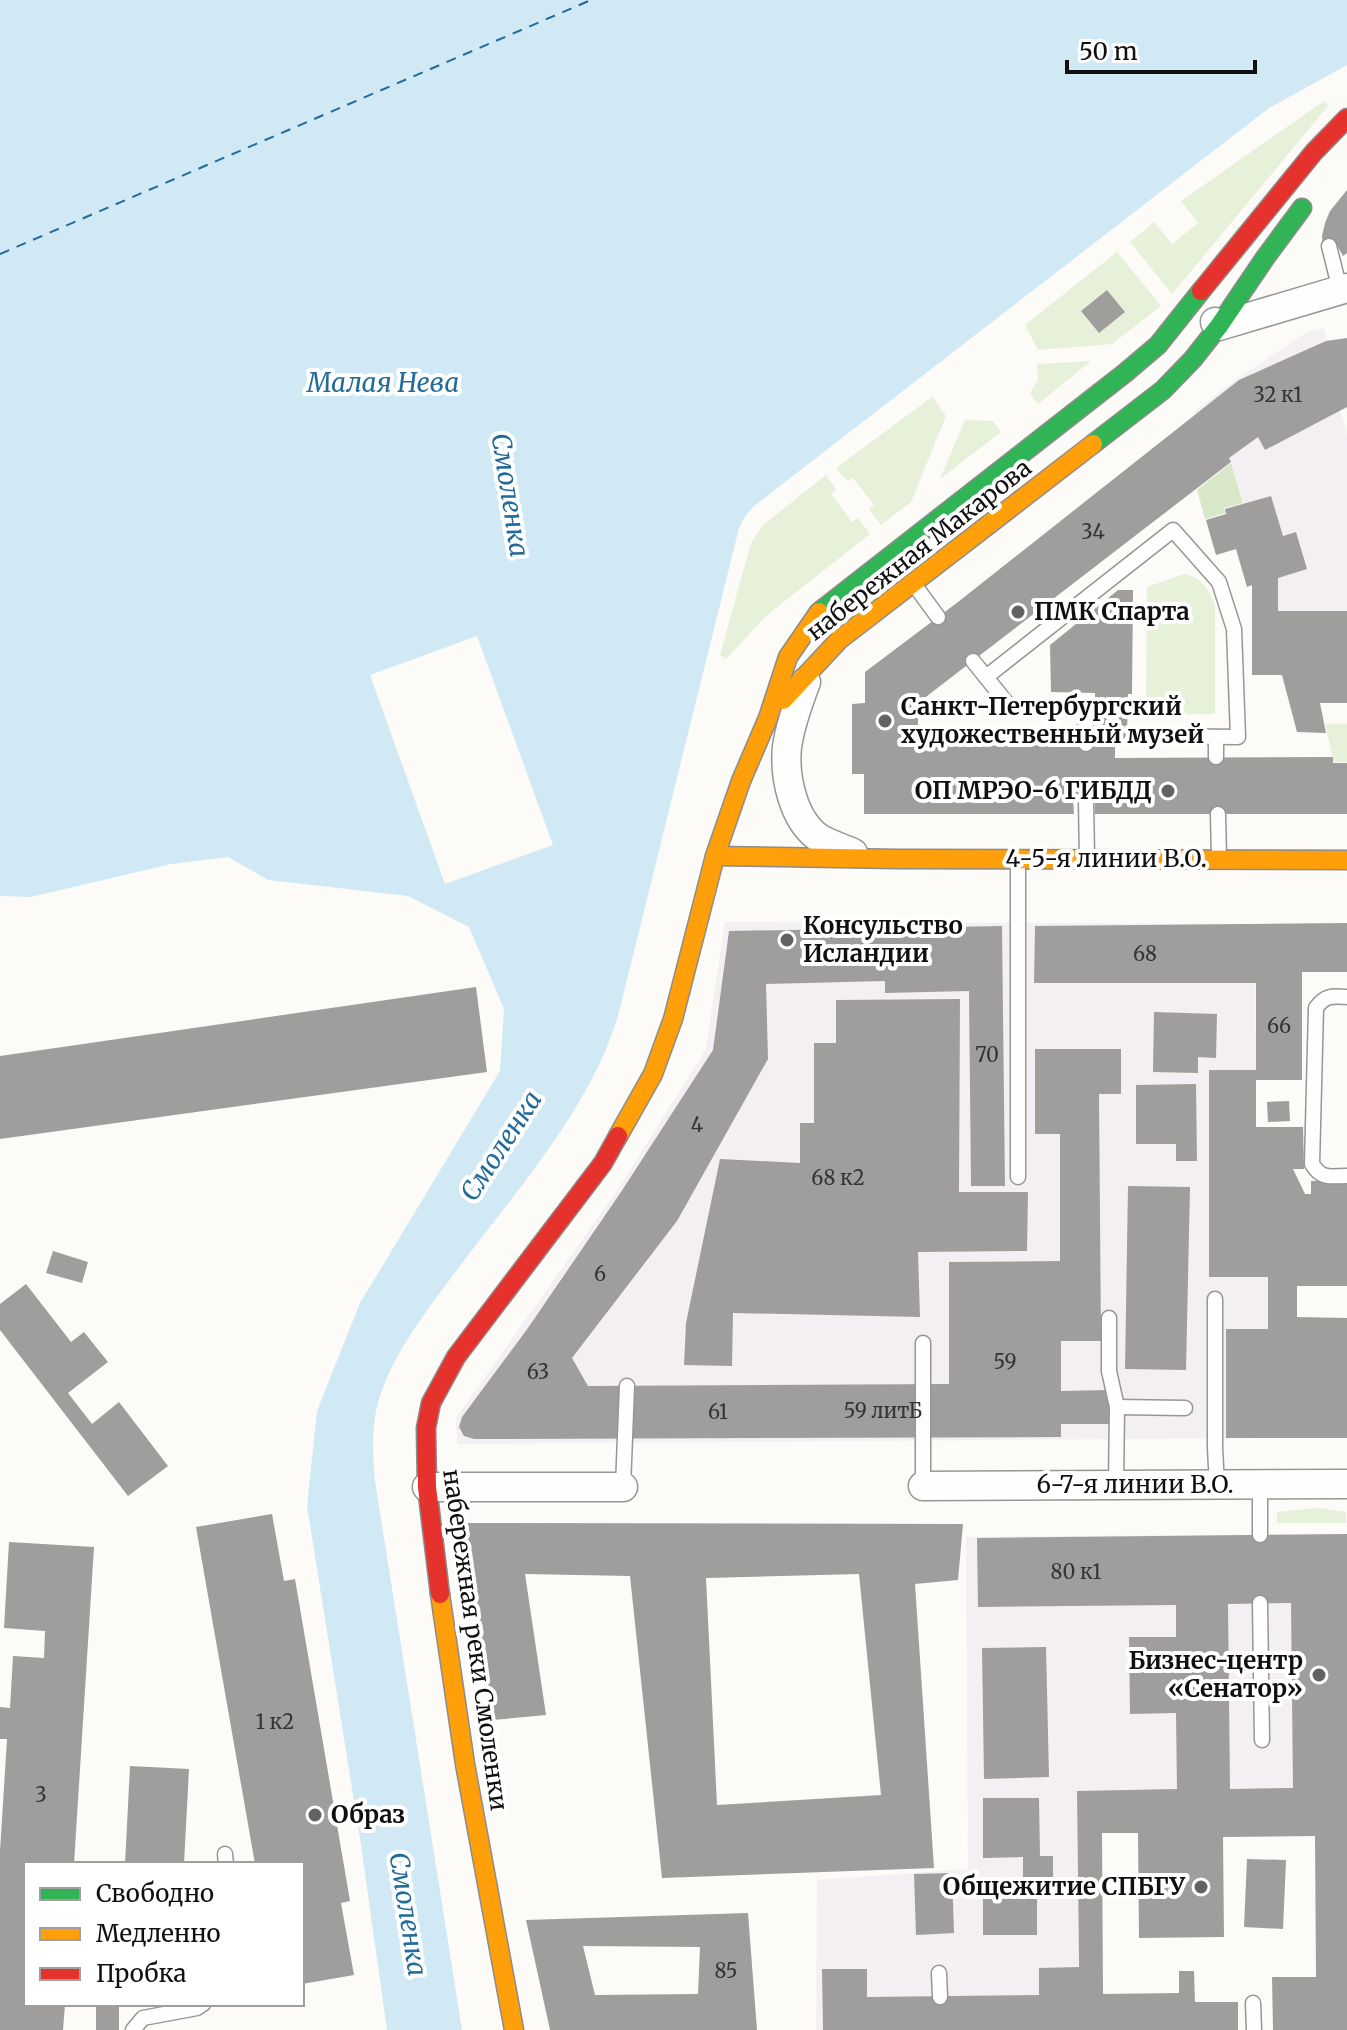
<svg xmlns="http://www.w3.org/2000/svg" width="1347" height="2030" viewBox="0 0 1347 2030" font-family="Merriweather,serif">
<rect width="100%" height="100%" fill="#fcfbf7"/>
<g fill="#f4eff2">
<path d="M1324,329l16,81 7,25v240l-69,1v-73l-26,-1v-16l-5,1 -11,-38 -20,6 -10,-35 20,-6 -1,-5 19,-6 -13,-41 -37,-50 48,-37 66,-43z"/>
<path d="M725,922l530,2 1,203h47l1,42 -36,1v268l-811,6 -1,-26 160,-226 90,-143z"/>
<path d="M1347,1534v254l-270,3 2,239h-263l1,-150 151,-11 -2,-332z"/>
</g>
<g fill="#e7f0d9" fill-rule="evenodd">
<path d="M1324,101l4,5 -156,188 -42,-52 24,-20 18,22 26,-21 -17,-22z"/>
<path d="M1117,252l44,54 -49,38 -74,6 -13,-25zM1107,290l17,21h-43z"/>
<path d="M1091,361l-53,43 -8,-11 8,-14 -1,-15z"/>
<path d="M932,397l14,19 -35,86 -30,23 -12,-16 5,-4 -21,-27 -6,3 -11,-13z"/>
<path d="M965,420l28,1 8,11 -61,47z"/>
<path d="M826,475l10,14 -5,5 21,28 6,-4 12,16 -103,81 -41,44 -6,-4 31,-112 11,-17z"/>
<path d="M1184,574c17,2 27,18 31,33v107l-69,1 1,-128z"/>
<path d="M1325,724h22v38h-13z"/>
<path d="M1319,1508l27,4v11h-69v-11z"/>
</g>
<path fill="#d8e7c7" d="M1231,463l12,40 -19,5 1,5 -20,6 -8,-29z"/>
<path fill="#d0e9f4" d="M0,0h1347v65l-78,43 -515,398 -9,10 -6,12 -121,488c-6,17 -12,35 -20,51 -35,71 -88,133 -135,195 -29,39 -61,78 -79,123 -13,30 -12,64 -9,96l87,549h-75l-26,-185 -54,-339 10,-95 43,-108 140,-232 4,-62 -35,-82 -61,-31 -140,-16 -40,-23 -57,7 -140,33 -31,-1z"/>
<path fill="#fcfbf7" d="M477,636l76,209 -108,39 -75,-209z"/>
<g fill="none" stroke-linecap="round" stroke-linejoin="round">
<path stroke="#226b9a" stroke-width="2" stroke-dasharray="10 8" stroke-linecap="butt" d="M0,254l591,-254"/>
</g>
<g fill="#a09e9c" fill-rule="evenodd">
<path d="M1347,190v63l-4,3 -7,-12 -13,3 -1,-11 3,-13 5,-12z"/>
<path d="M1107,290l18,22 -26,21 -18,-22z"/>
<path d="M1347,338v69l-82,43 -7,-13 -29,21 2,4 -313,241v39l13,1 -1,-5h16v6h20l-1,-5 15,-1v6h115v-51l-44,-1 -1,-47 68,-55h15l-1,104h-4l-1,39 -4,9 -8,3v13l218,-1v6h14v51h-252v-14l-22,-1 1,15h-210v-40h-12v-70l13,-1v-31l93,-70 281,-222 87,-39z"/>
<path d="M1271,496l12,40 13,-4 11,37 -29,9v33h69v92h-27l6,30 -29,-1 -15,-57h-30v-90l-5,2 -11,-38 -20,6 -10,-35 20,-6 -1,-5z"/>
<path d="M1347,923v49h-45v108h-46v47h47l1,42h-11l12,25h6v-13h36v105h-50v31l50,1v120h-121v-109h42v-52h-59v-207h47v-87h-222l1,-57z"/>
<path d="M1002,926l3,260h-34l-2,-195 -84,2v-12l-119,3 2,75 -91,162 -105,137 16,28 361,-2v-122l111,-1v-127h-25v-85h86v45h-22l2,247h-40v50l48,-1v34h-48v13l-587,2 -10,-3 -5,-9 3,-10 66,-89 93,-136 92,-142 16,-119z"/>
<path d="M476,987l11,85 -487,67v-83z"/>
<path d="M960,999l-1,193h69l-1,59 -109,1 2,65 -187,-4 -1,53 -48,-1 2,-42 34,-164 80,4v-40h14v-80h22v-43z"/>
<path d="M1154,1012l63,2 -1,44 -18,-1v16l-45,-1z"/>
<path d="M1196,1084l1,77h-21v-17h-40v-59z"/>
<path d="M1289,1101l1,20 -22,1 -1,-20z"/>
<path d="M1128,1186l62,1 -4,183 -61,-1z"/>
<path d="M53,1251l35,11 -6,21 -36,-10z"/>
<path d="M26,1284l45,58 13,-10 24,30 -40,31 24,31 27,-22 49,64 -40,30 -128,-166v-26z"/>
<path d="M272,1514l12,67 11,-2 55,322 -9,2 13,72 -52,9v-120h-47l-59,-337z"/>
<path d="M464,1523l499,1 -5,56 -43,4 19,284 -272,10 -32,-302 -105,-2 21,141 -53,5zM859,1574l22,221 -164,10 -11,-227z"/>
<path d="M1347,1534v496h-74l-1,-53h44l-1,-141 -92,1 1,100 -85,1 -1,-105h-36l1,161 76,-1v-22h15l1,31h43v28h-415l-1,-61h45v28l172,-2v-27l40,-1 -2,-176 100,-2 -1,-76 -46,1 -1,-77h47v-32l-198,2 -1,-69zM1291,1603l2,185 -63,1 -2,-185z"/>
<path d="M9,1542l85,5 -20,317h-48v140h39l-2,26h-63v-179l7,-112h-7v-32l10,1 3,-52 31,2 1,-27 -41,-3z"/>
<path d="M1046,1647l3,130 -65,2 -2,-131z"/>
<path d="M130,1766l59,3 -5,95h-59z"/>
<path d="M983,1798h56l1,58h13v25l-16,1v53h-54v-53h40v-25l-40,1z"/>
<path d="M1247,1859l39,1 -3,69 -39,-2z"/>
<path d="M952,1873l2,60 -38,2 -2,-61z"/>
<path d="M748,1913l9,117h-207l-24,-110zM583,1946l117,1 -2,47 -103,1z"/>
<rect x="96" y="2007" width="23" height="23"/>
</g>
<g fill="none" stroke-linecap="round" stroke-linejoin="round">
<g stroke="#969694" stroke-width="17">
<g id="lane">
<path d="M1329,246l11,44"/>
<path d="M913,583l25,34"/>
<path d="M973,661l37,46h75l1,37"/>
<path d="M986,677l187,-147 46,52 15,47 4,108 -99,-1"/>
<path d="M1216,757v-20"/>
<path d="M1086,800l1,59"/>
<path d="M1218,814l1,44"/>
<path d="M1018,863v314"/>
<path d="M1347,997c-15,-1 -22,-2 -31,11l-4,156c10,16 18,12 35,12"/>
<path d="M1215,1299v149l2,37"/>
<path d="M1109,1318v53l8,36 -1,78"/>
<path d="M923,1343v143"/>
<path d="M1117,1407l68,1"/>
<path d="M1260,1484v51"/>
<path d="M623,1487l4,-101"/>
<path d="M1260,1603l2,137"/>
<path d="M225,1854l1,10"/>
<path d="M939,1973l1,24"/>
<path d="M1253,2003l1,27"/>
<path d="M133,2030l10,-12 54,-10 6,-4"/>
</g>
</g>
<g stroke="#969694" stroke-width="31">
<g id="street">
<path d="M1215,322l4,4 128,-38"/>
<path d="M806,682c-8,21 -16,43 -19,65 -3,30 6,73 32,91 10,6 23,10 34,15"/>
<path d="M923,1486l424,-2"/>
<path d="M427,1487h196"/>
</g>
</g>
<g stroke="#8d8c8b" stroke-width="21">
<g id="fast">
<path d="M1093,444l70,-54 30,-31 26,-33 46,-68 37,-50"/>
<path d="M819,612l306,-239 33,-28 43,-54"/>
</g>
</g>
<g stroke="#8d8c8b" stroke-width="21">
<g id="slow">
<path d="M783,700l56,-60 254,-196"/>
<path d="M715,856l183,3 449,1"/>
<path d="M618,1136l35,-62 20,-55 42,-163 26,-75 27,-63 20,-61 31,-45"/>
<path d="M440,1594l25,170 49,266"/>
</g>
</g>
<g stroke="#8d8c8b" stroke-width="21">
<g id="jam">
<path d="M1201,291l113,-139 33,-34"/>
<path d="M440,1594l-13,-107 -1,-59 5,-25 25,-46 147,-194 15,-27"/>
</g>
</g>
<use href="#lane" stroke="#fffefe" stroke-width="14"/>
<use href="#street" stroke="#fffefe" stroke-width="28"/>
<use href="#fast" stroke="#30b455" stroke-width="18"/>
<use href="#slow" stroke="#ff9f0a" stroke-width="18"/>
<use href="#jam" stroke="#e5322d" stroke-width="18"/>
</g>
<g fill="#636261" stroke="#fff" stroke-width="3">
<circle cx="1018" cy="612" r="8"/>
<circle cx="885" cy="721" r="8"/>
<circle cx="1168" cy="791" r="8"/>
<circle cx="787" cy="940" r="8"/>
<circle cx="1319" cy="1675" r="8"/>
<circle cx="315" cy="1815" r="8"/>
<circle cx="1201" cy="1887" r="8"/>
</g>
<g text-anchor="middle" stroke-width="8" stroke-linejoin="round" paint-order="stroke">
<g font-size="20" fill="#343433">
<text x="1278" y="402">32 к1</text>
<text x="1093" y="539">34</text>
<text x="1145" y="961">68</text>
<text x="1279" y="1033">66</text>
<text x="987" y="1062">70</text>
<text x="697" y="1132">4</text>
<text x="838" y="1185">68 к2</text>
<text x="600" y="1281">6</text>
<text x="1005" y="1369">59</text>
<text x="538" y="1379">63</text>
<text x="883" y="1418">59 литБ</text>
<text x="718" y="1419">61</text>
<text x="1076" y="1579">80 к1</text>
<text x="275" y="1729">1 к2</text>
<text x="41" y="1802">3</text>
<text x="726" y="1978">85</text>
</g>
<g font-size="24" fill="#101010" stroke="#fff">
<text transform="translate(919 550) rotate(-38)" y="8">набережная Макарова</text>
<text x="1106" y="867">4-5-я линии В.О.</text>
<text x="1135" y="1493">6-7-я линии В.О.</text>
<text transform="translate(475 1640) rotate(82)" y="8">набережная реки Смоленки</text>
</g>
<g font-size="24" font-weight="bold" fill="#101010" stroke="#fff" text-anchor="start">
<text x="1034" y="620">ПМК Спарта</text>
<text x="901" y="715">Санкт-Петербургский<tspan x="901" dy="28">художественный музей</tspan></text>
<text x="1152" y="799" text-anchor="end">ОП МРЭО-6 ГИБДД</text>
<text x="803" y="934">Консульство<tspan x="803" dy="28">Исландии</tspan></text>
<text x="1303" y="1669" text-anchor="end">Бизнес-центр<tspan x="1303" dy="28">«Сенатор»</tspan></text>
<text x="331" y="1823">Образ</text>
<text x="1185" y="1895" text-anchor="end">Общежитие СПБГУ</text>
</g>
<g font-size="26" font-style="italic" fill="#226b9a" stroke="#fff">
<text x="383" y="392">Малая Нева</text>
<text transform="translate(510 495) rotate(81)" y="9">Смоленка</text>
<text transform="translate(501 1146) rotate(-57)" y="9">Смоленка</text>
<text transform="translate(408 1914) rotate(81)" y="9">Смоленка</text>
</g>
</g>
<rect x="24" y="1862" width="280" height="144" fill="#ffffff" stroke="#9f9f9f" stroke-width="2"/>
<rect x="40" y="1888" width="40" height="12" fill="#30b455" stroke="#9f9f9f" stroke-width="2"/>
<text x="96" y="1902" font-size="24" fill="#101010">Свободно</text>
<rect x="40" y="1928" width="40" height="12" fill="#ff9f0a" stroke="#9f9f9f" stroke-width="2"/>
<text x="96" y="1942" font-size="24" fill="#101010">Медленно</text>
<rect x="40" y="1968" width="40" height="12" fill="#e5322d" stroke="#9f9f9f" stroke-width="2"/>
<text x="96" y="1982" font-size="24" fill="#101010">Пробка</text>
<path d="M1067 60v12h188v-12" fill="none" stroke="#101010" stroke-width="4"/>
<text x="1079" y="60" font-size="24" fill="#101010" stroke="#ffffff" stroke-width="6" paint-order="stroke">50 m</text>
</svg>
